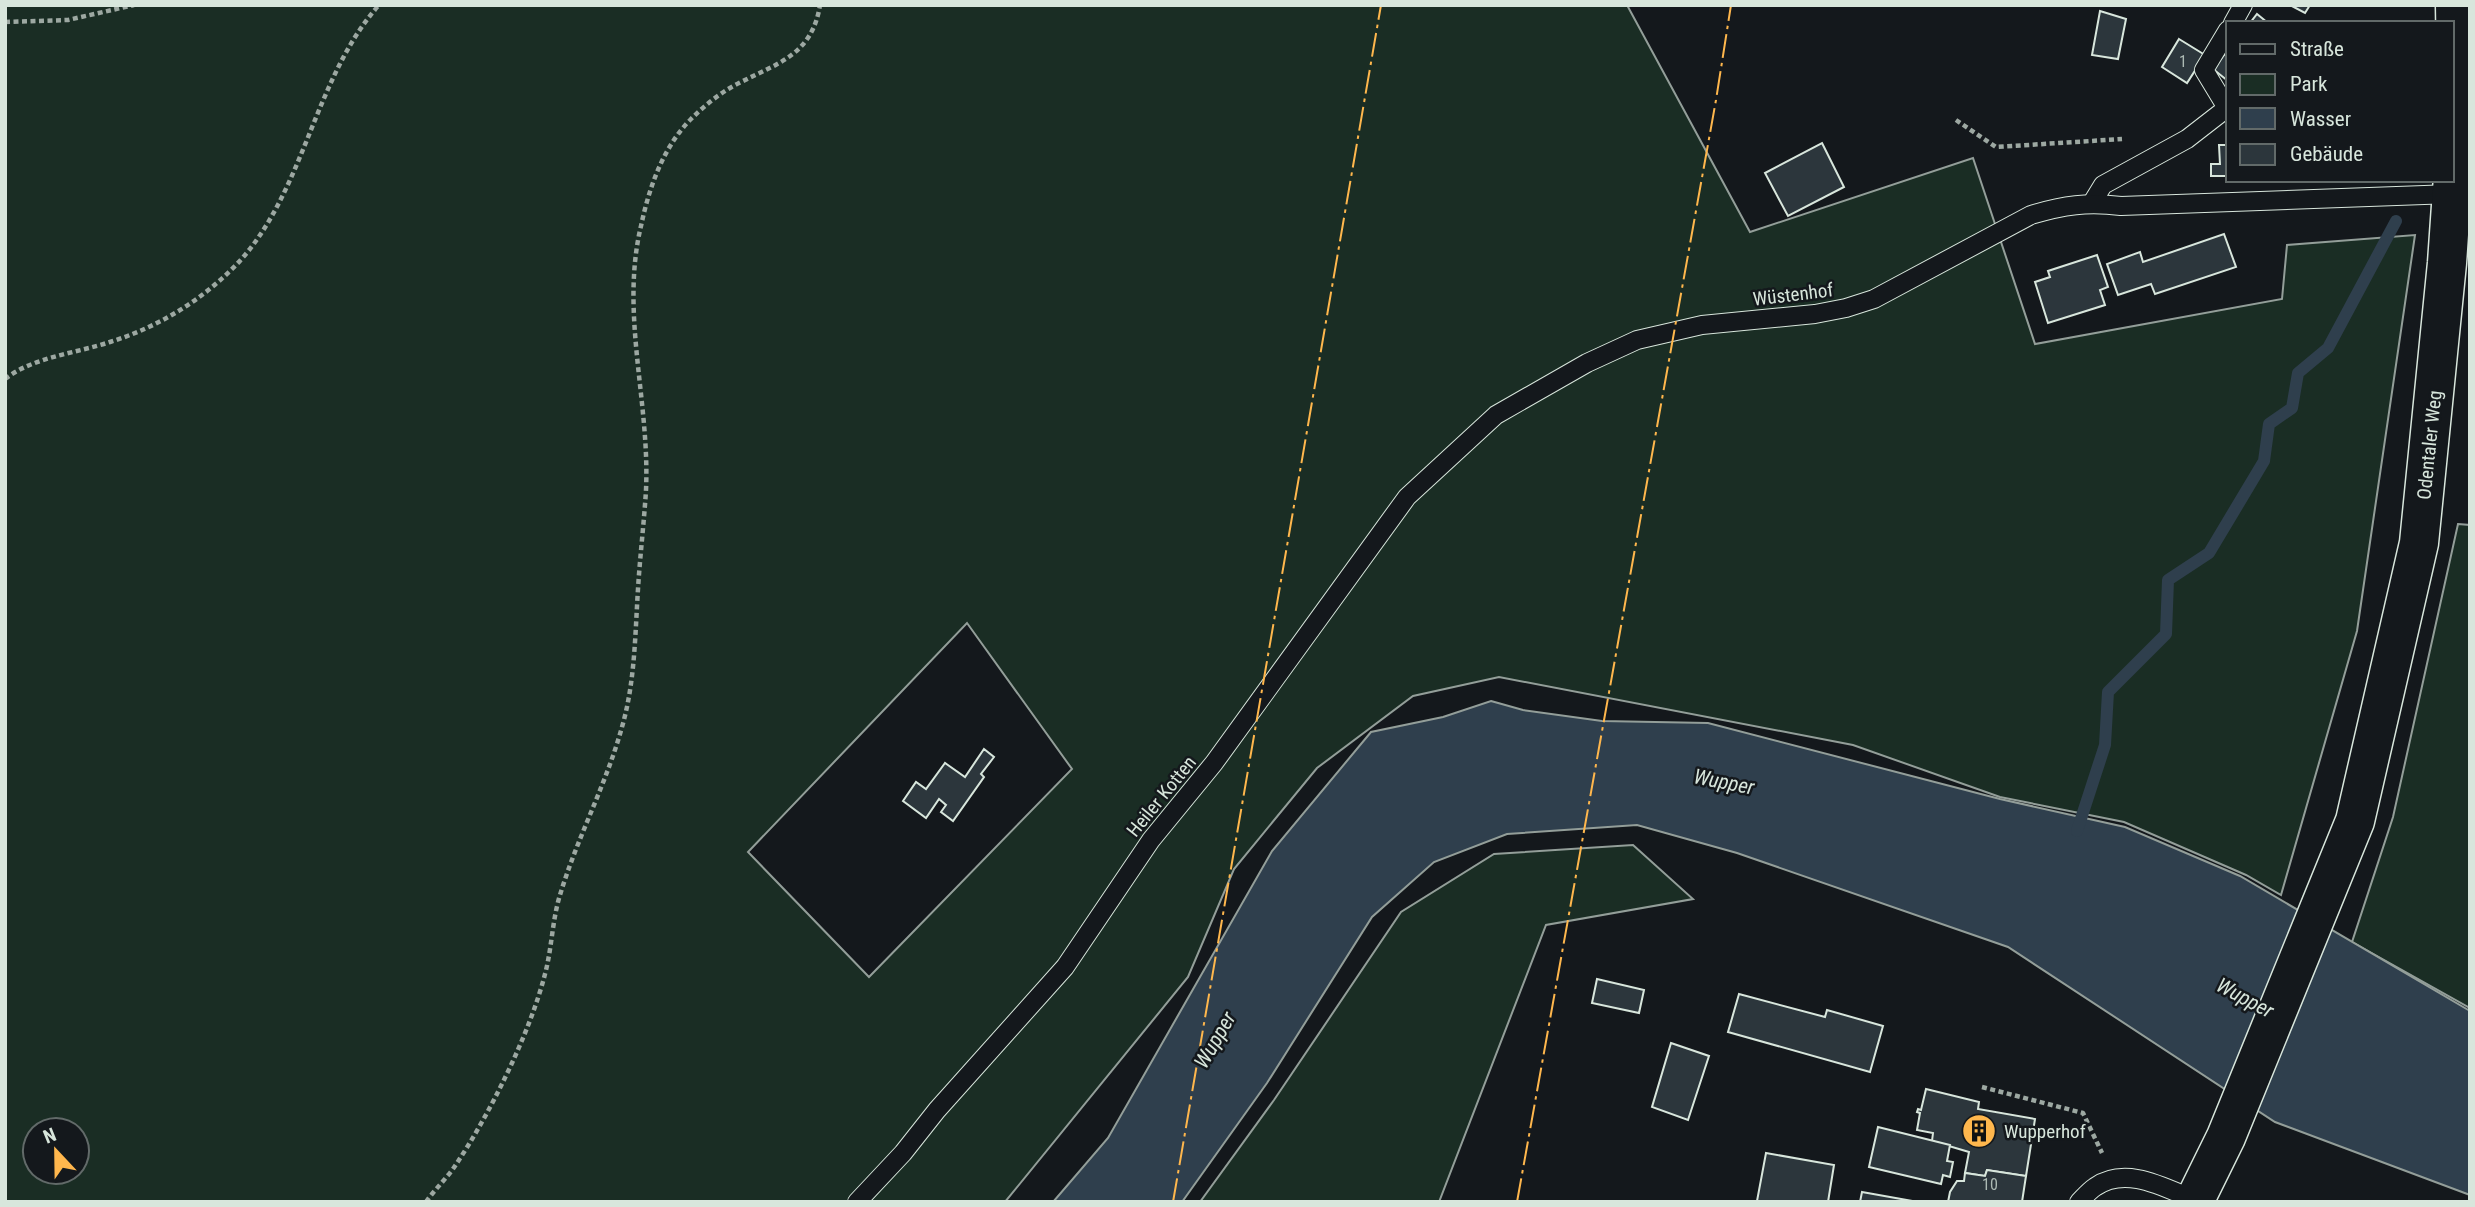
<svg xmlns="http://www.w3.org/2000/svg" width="2475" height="1207" viewBox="0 0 2475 1207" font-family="'Roboto Condensed',sans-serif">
<rect width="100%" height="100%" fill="#14181c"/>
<g fill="#1a2d24" stroke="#939e99" stroke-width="2" fill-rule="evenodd">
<path d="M5,5h1622l123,227 223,-74 62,186 247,-45 5,-54 128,-10 -58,396 -76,264 -35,-20 -122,-53 -124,-25 -147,-52 -354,-68 -86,19 -96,72 -83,101 -46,108 -183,225h-1000zM967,623l105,146 -203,208 -121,-125zM35,1130h42v42h-42z"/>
<path d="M2458,524l12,1v483l-118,-66 41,-125z"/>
<path d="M1633,845l60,54 -147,26 -107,277h-239l74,-102 127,-188 93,-58z"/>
</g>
<path fill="#2f3f4d" stroke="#939e99" stroke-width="2" d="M1491,701l32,9 79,11 106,2 292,76 125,28 115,49 230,135v184l-195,-73 -267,-175 -271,-94 -100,-28 -130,9 -73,28 -62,55 -105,166 -85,119h-129l55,-64 164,-287 99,-119 72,-15z"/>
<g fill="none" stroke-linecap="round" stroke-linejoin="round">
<path stroke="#2f3f4d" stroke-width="12" d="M2077,831l28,-86 3,-53 58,-58 2,-54 41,-27 55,-92 5,-37 23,-16 6,-35 30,-25 68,-127"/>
</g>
<g fill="#2c363c" stroke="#d8e6dc" stroke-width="2">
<path d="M2290,5h20l-5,8z"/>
<path d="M2100,11l26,8 -8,40 -26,-4z"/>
<path d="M2257,14l11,9h-18z"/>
<path d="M2179,39l26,16 -18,28 -25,-16z"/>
<path d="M2228,50v31l-15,-12z"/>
<path d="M1822,143l22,44 -56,29 -23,-43z"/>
<path d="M2219,145h9v31h-17v-12h9z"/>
<path d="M2224,234l12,33 -81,27 -4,-10 -33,11 -11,-31 33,-12 3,10z"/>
<path d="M2097,255l11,32 -8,3 5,15 -57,18 -13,-41 15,-5 -2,-6z"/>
<path d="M984,749l10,8 -13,17 3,3 -31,44 -12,-9 5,-7 -7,-6 -13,19 -23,-17 13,-19 10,7 19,-26 20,14z"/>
<path d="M1597,979l47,11 -5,23 -47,-10z"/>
<path d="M1739,994l86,23 2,-7 56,16 -13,46 -142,-40z"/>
<path d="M1671,1043l38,13 -21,64 -36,-13z"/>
<path d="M1926,1089l53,13 -1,7 57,10 -9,57 -39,-6 -2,6 -20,-3 4,-21 -37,-11 1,-8 -16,-3 3,-17 -3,-1 1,-3 3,1z"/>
<path d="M1878,1127l72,18 -3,16 6,1 -3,15 -7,-2 -2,9 -72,-17z"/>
<path d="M1766,1153l68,12 -6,37 -71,-1z"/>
<path d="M1987,1170l39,6 -4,26h-74l2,-10 7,-11h7l1,-8 20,3z"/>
<path d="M1862,1192l56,10h-58z"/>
</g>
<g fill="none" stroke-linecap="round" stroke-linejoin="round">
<g stroke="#d8e6dc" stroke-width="20">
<g id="service">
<path d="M2233,23l10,-18"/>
<path d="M2092,203l11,-18 84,-46 40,-31 -23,-38 24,-40"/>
<path d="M857,1202l46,-49 34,-43 128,-143 86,-127 63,-77 193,-266 89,-82 91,-52 50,-23 65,-15 113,-11 31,-6 28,-9 157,-84c33,-10 56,-13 90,-9l331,-12"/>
<path d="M2079,1202c5,-5 10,-11 16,-15 31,-22 70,1 100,13"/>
</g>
</g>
<g stroke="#d8e6dc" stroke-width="41">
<path id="secondary" d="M2194,1202l32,-65 129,-316 64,-278 28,-280 10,-144 -2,-114"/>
</g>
<g stroke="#9da8a2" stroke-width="4.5" stroke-dasharray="5 3.5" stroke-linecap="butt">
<path d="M5,22l63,-2 66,-15"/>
<path d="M1956,120l40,27 126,-8"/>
<path d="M5,379c28,-22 72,-26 105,-37 48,-15 91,-41 126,-77 69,-72 77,-186 143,-260"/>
<path d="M1982,1087l101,26 19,40"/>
<path d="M426,1202c9,-13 21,-24 29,-36 35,-52 75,-133 90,-192 7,-26 7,-53 15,-79 17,-57 46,-110 62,-168 13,-45 13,-91 16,-138 2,-33 6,-66 8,-99 4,-88 -26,-177 -5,-264 8,-38 22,-79 50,-107 14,-14 30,-27 48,-36 39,-20 73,-28 81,-78"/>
</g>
<use href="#service" stroke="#14181c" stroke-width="18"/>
<use href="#secondary" stroke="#14181c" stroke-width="38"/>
<g stroke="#ffb74d" stroke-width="2" stroke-dasharray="24 5 3.5 5" stroke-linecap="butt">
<path d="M1173,1202l208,-1197"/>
<path d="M1517,1202l199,-1102 15,-95"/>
</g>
</g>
<defs>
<g id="building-disc" transform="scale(1.75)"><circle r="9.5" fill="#ffb74d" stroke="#14181c"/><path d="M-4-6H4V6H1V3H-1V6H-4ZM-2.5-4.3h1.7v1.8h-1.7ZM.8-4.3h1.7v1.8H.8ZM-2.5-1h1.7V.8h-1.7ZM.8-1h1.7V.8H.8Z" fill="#111"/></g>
</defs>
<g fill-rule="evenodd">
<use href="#building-disc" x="1979" y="1131"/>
</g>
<g text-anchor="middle" stroke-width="5" stroke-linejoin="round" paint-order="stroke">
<g font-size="16" fill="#adbab4">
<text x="2183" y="67">1</text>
<text x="1990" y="1190">10</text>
</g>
<g font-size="19" fill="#d8e6dc" stroke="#14181c">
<text transform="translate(1793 294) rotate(-7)" y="7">Wüstenhof</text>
<text transform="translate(2429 445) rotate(-84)" y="7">Odentaler Weg</text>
<text transform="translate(1161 796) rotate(-51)" y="7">Heiler Kotten</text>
</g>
<g font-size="19" fill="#d8e6dc" stroke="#14181c" text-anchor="start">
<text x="2004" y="1138">Wupperhof</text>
</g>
<g font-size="21" font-style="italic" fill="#d8e6dc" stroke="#14181c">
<text transform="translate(1724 782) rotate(11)" y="7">Wupper</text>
<text transform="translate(2245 998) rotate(28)" y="7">Wupper</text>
<text transform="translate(1215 1040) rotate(-60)" y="7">Wupper</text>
</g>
</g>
<rect width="2475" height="1207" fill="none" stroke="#d8e6dc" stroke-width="14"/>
<rect x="2226" y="21" width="228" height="161" fill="#14181c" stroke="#626a69" stroke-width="2"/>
<rect x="2240" y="44" width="35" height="10" fill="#14181c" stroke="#626a69" stroke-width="2"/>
<text x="2290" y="56" font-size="21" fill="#d8e6dc">Straße</text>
<rect x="2240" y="74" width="35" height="21" fill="#1a2d24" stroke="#626a69" stroke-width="2"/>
<text x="2290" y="91" font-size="21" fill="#d8e6dc">Park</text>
<rect x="2240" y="108" width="35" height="21" fill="#2f3f4d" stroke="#626a69" stroke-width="2"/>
<text x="2290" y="126" font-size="21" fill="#d8e6dc">Wasser</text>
<rect x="2240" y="144" width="35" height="21" fill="#2c363c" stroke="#626a69" stroke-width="2"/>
<text x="2290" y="161" font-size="21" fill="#d8e6dc">Gebäude</text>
<g transform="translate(56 1151) rotate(338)"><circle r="33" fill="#14181c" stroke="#626a69" stroke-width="2"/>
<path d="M0-5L12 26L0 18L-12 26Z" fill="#ffb74d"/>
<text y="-10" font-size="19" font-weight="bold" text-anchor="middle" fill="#d8e6dc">N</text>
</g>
</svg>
